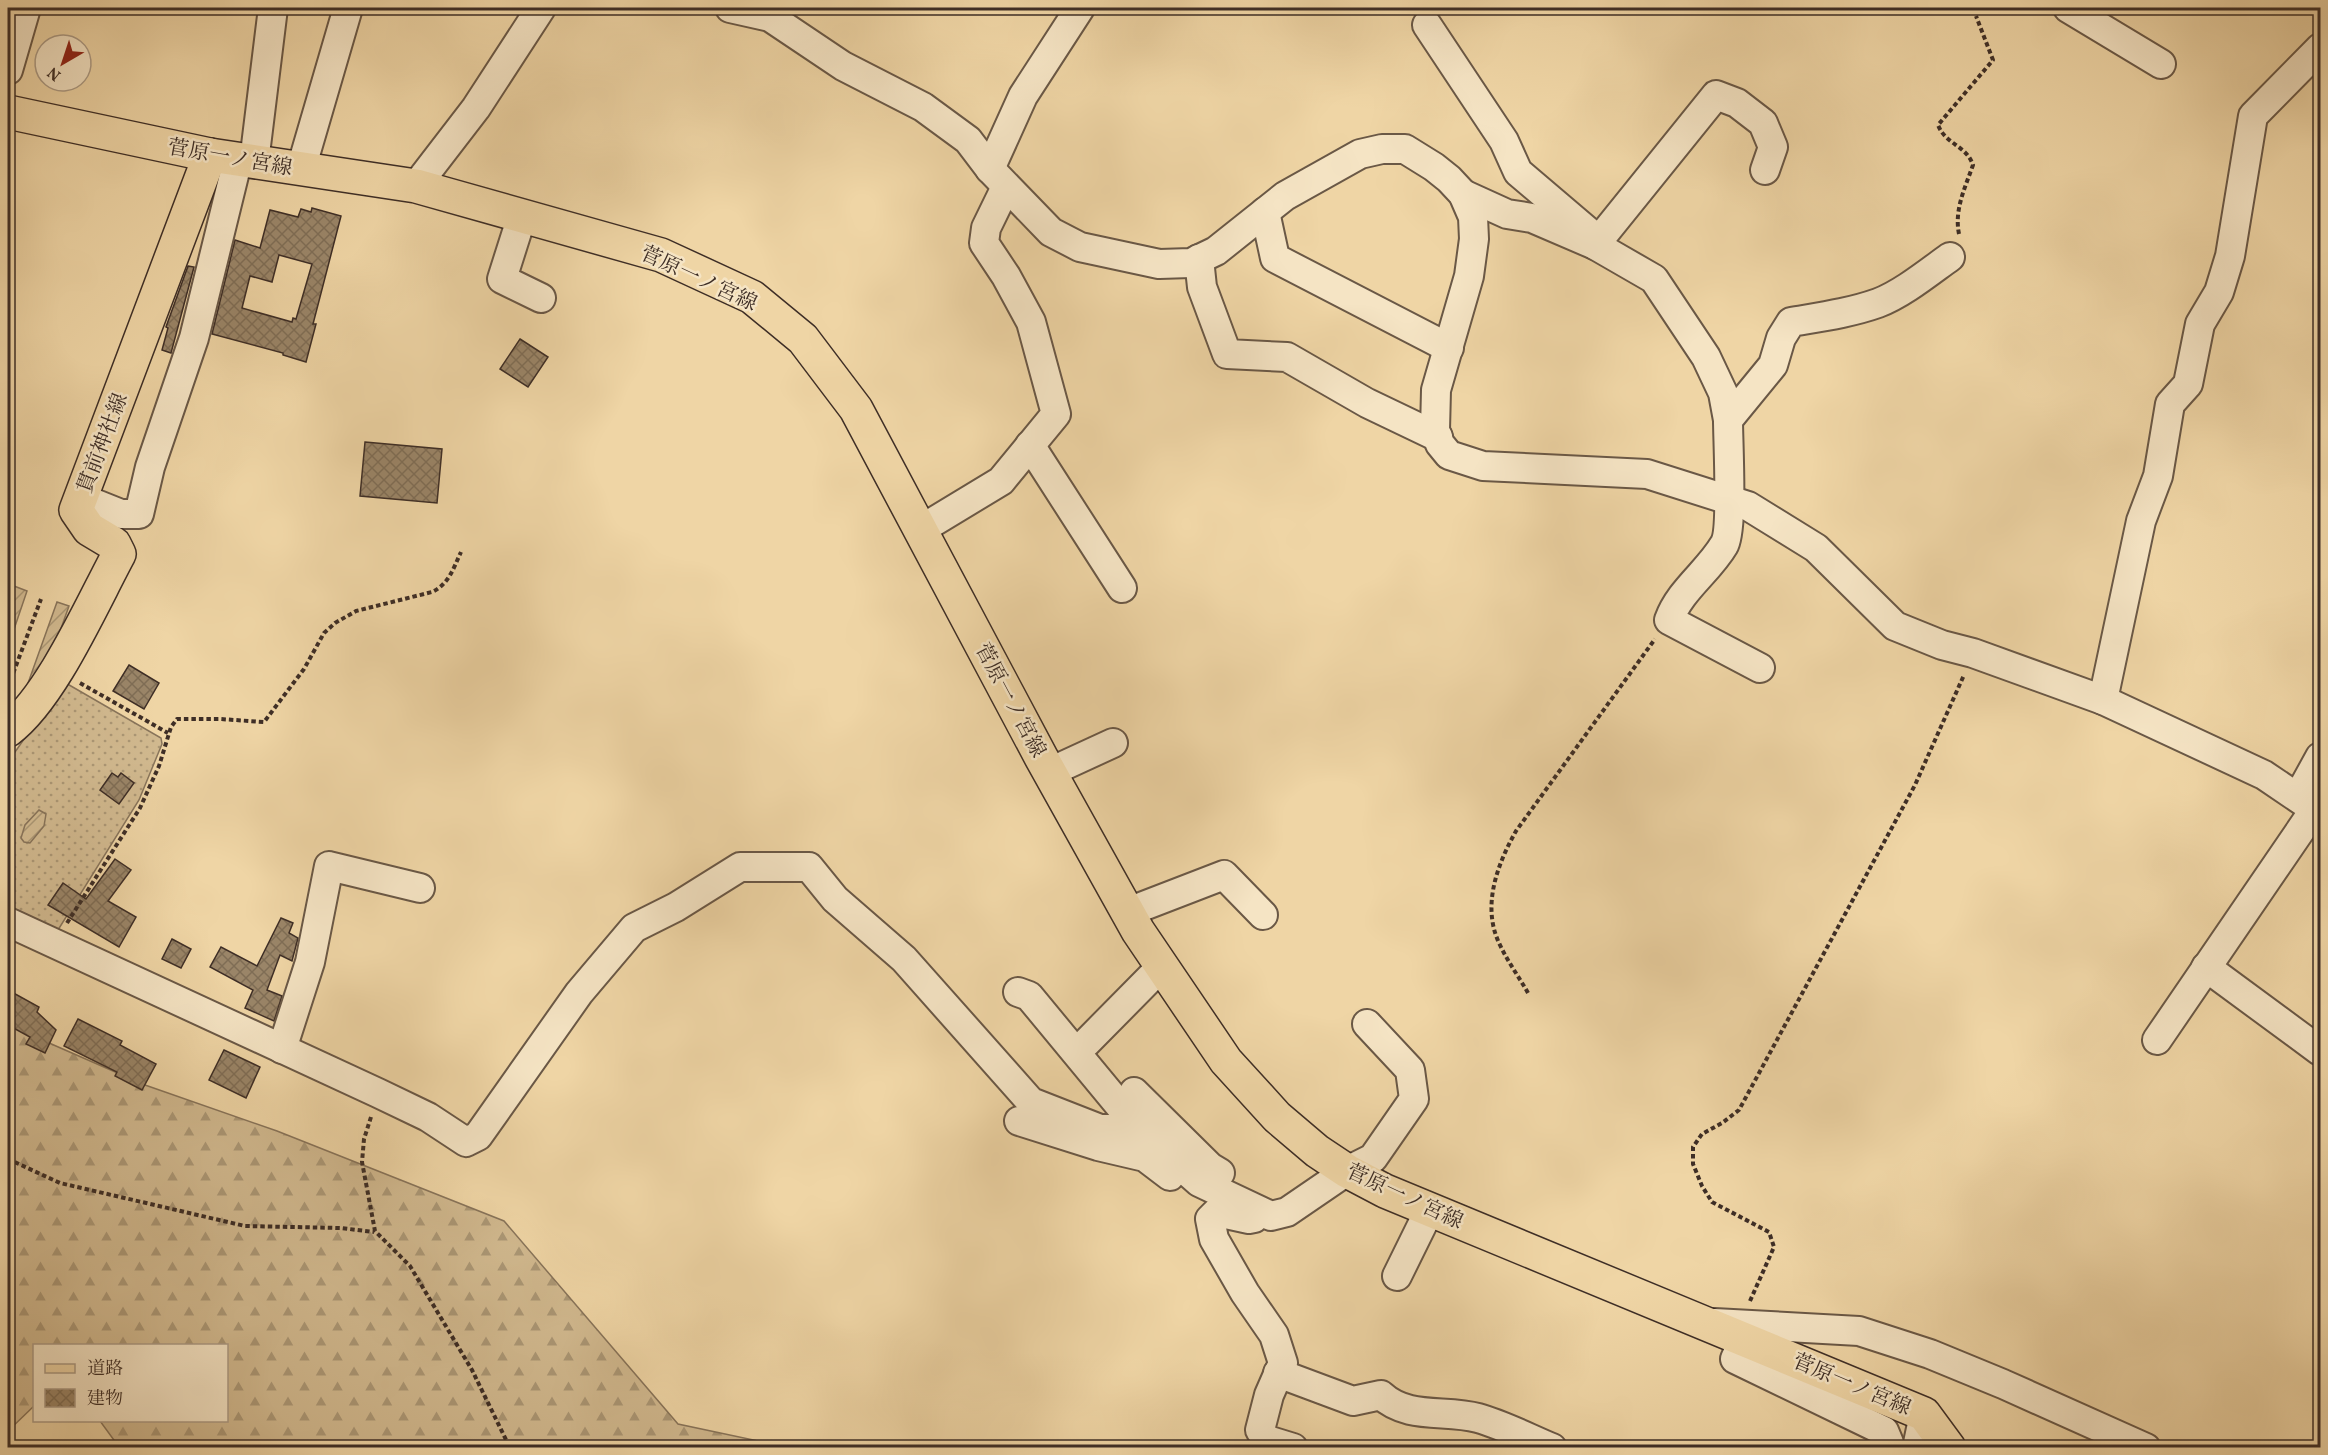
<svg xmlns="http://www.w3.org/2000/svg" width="2328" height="1455" viewBox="0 0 2328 1455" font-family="Vollkorn,'Noto Serif JP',serif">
<defs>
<pattern id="grass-dots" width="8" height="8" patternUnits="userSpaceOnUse" patternTransform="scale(1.5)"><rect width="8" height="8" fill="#d1b98f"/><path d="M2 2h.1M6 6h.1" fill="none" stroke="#ab9775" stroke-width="1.8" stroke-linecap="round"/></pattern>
<pattern id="forest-firs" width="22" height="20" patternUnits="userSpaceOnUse" patternTransform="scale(1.5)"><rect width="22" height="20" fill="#d1b98f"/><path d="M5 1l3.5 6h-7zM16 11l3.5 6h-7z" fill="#ab9775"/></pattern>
<pattern id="garden-furrows" width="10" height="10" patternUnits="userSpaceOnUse" patternTransform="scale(1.5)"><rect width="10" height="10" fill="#d1b98f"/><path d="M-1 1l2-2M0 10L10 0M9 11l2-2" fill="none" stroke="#ab9775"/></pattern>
<pattern id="building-cross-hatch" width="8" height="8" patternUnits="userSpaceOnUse" patternTransform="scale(1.5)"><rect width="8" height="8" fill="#9a8568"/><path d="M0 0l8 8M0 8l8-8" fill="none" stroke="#7f6d55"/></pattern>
</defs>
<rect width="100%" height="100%" fill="#efd5a5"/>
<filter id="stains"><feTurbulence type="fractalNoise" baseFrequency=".00333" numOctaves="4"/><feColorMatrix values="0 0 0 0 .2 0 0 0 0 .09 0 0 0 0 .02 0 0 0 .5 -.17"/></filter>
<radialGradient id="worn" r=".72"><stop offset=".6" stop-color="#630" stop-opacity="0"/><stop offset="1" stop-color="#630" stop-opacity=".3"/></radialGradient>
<path fill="url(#grass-dots)" stroke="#88745a" stroke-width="1.5" d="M64,682l97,56 1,6 -23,56 -81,130 -50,-24v-144z"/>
<path fill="url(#forest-firs)" stroke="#88745a" stroke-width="1.5" d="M8,1025l137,60 132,46 227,90 174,203 109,23h-668l-19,-26 126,-1v-74h-192v60l-26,25z"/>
<g fill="url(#garden-furrows)" stroke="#88745a" stroke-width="1.5">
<path d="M14,586l13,5 -19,56v-43z"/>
<path d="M57,602l12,4 -30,84 -12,-4z"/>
<path d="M39,810l7,4 -2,12 -14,17 -6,-1 -3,-4 4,-13z"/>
</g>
<g fill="url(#building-cross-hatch)" stroke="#3e2e26" stroke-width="1.5" fill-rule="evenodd">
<path d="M312,208l29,8 -28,108h3l-10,38 -23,-7v-2l-71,-19 23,-94 25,8 10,-38 28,7 3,-8 10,3zM279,255l33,9 -16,55 -3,-1 -1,4 -50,-14 8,-32 22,6z"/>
<path d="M188,266l6,1 -23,86 -9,-3 6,-22 -2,-1z"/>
<path d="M520,339l28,18 -20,30 -28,-18z"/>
<path d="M365,442l77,7 -5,54 -77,-7z"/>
<path d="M129,665l30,18 -15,26 -31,-18z"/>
<path d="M112,773l6,4 3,-4 13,10 -15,21 -19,-14z"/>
<path d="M115,859l16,11 -23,31 28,16 -17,30 -71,-42 15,-22 23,16z"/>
<path d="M281,918l12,5 -4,10 9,5 -6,23 -12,-6 -13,35 15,6 -8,25 -29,-13 8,-18 -43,-23 11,-20 36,19z"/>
<path d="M172,939l19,10 -10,19 -19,-9z"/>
<path d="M8,990l31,17 -2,5 19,18 -11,23 -19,-9 4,-7 -22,-12z"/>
<path d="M78,1019l44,22 -2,4 36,19 -14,26 -27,-14 2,-4 -53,-26z"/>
<path d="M224,1050l36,17 -14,31 -37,-18z"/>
</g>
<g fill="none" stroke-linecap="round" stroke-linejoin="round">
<g stroke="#6a5846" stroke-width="32">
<g id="minor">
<path d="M730,8l40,9 73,49 80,41 45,33 22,29 61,63 29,15 79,17 32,-1 25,-12 69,-55 75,-42 22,-5h23l29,18 15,12 14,15 10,23 1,22 -5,37 -33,114 -1,40 5,14 9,11 34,11 164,8 101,32 68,42 79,78 47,19 31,8 130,47 161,75 56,38"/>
<path d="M2068,8l93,56"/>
<path d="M1427,25l77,116 14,31 74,63"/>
<path d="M8,70l18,-62"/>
<path d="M254,162l19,-154"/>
<path d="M301,169l47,-161"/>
<path d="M990,169l33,-73 57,-88"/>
<path d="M416,186l60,-78 65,-100"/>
<path d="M1463,194l44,20 25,4 63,27 59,34 52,78 17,36 5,27"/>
<path d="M1265,212l10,46 174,90"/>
<path d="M522,216l-20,63 39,19"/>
<path d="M1595,245l121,-150 21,8 26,20 10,24 -8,23"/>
<path d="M1199,259l3,28 25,67 60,3 80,46 71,34"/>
<path d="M1030,445l92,143"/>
<path d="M81,498l40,16h18l11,-47 44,-129 44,-179"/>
<path d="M920,530l81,-49 55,-67 -25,-92 -25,-46 -22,-33 2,-15 20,-41"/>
<path d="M1760,668l-91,-48c11,-30 39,-48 55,-75 9,-14 4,-103 4,-125l45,-55 8,-27 10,-16c29,-5 59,-9 87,-19 24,-9 51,-31 72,-46"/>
<path d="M2103,700l38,-179 17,-45 12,-72 18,-20 12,-60 19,-32 11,-36 23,-140 67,-68"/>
<path d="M1050,772l63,-29"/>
<path d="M2298,797l22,-40"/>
<path d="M1128,912l96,-37 39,40"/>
<path d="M8,922l370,171 50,24 38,25 12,-6 101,-143 55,-65 42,-21 64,-40h69l26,32 69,60 127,143 69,27h39l60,53 72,34 16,-4 60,-41 26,-13 41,-59 -4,-29 -43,-46"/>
<path d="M2206,967l114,84"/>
<path d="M1018,992l11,4 110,133"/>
<path d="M2157,1040l158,-231"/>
<path d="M1086,1043l76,-77"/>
<path d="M282,1049l28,-87 19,-96 91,22"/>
<path d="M1134,1092l76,75 10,6"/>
<path d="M1019,1121l79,25 47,11 25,19"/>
<path d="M1254,1218l-5,1 -32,-7 -7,7 4,20 31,54 29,42 9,28 -14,32 -9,35 7,10 26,8"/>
<path d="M1397,1276l33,-67"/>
<path d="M1714,1323l145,8 71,23 73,30 143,64"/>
<path d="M1744,1339l-9,20 149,72 5,12 -2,5"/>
<path d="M1278,1373l75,28 28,-6c27,25 64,14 97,23 25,7 50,20 74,30"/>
<path d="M1917,1448l7,-34"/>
</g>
</g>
<g stroke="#3e2e26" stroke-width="36">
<g id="major">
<path d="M8,112l202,43 206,31 245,69 91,42 51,42 53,70 185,348 97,174 88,130 51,56 40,34 30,20 38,20 539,223 25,34"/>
<path d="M8,730c43,-32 84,-126 111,-176l-5,-10 -25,-15 -13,-19 134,-355"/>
</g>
</g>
<g stroke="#3e2e26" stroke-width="4" stroke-dasharray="4.5 3" stroke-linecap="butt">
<path d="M1959,234c-5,-24 6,-46 14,-69 -7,-20 -27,-20 -35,-40l55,-65 -17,-44"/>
<path d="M80,683l88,50"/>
<path d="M8,687l33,-88"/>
<path d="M67,923l73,-115 19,-42 12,-39 6,-8h43l44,3 40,-53 20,-36 11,-10 21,-12 76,-19c17,-8 21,-23 29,-40"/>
<path d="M8,962l5,-13"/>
<path d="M1528,993c-9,-16 -20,-31 -28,-48 -19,-38 -3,-80 16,-114l139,-192"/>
<path d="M371,1117l-7,22 -2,23 13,69 35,35 62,104 38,78"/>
<path d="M8,1159l52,24 185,43 96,2 33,4"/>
<path d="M1750,1301l24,-54 -5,-15 -57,-30 -10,-16 -9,-22v-17l9,-13 20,-11 17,-13 176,-325 49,-110"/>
</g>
<use href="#minor" stroke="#f5e4c4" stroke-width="28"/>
<use href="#major" stroke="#efd5a5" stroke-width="33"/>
</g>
<g text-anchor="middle" stroke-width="5" stroke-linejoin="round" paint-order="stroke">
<g font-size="21" fill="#3e2e26" stroke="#f5e4c4">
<text transform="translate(230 157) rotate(10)" y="7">菅原一ノ宮線</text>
<text transform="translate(699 278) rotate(25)" y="7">菅原一ノ宮線</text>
<text transform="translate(102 443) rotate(-69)" y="7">貫前神社線</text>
<text transform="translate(1011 700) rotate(62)" y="7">菅原一ノ宮線</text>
<text transform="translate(1405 1196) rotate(25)" y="7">菅原一ノ宮線</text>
<text transform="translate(1852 1384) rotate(23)" y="7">菅原一ノ宮線</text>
</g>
</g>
<rect width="2328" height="1455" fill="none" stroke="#efd5a5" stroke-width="30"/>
<rect x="9" y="9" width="2310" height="1437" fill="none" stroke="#3e2e26" stroke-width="3"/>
<rect x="15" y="15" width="2298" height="1425" fill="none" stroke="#3e2e26" stroke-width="1.5"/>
<rect x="33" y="1344" width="195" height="78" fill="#f5e4c4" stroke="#ac9b85" stroke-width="1.5"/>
<rect x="45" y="1364" width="30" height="9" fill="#efd5a5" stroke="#ac9b85" stroke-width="1.5"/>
<text x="87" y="1374" font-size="18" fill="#3e2e26">道路</text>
<rect x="45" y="1389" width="30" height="18" fill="url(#building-cross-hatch)" stroke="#ac9b85" stroke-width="1.5"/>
<text x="87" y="1404" font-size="18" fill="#3e2e26">建物</text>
<g transform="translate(63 63) rotate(219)"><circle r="28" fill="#f5e4c4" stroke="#ac9b85" stroke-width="1.5"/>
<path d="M0-4.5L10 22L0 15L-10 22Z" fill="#8f2418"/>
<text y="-9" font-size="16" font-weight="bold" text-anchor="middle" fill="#3e2e26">N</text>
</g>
<rect width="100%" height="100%" filter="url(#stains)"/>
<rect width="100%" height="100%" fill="url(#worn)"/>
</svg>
